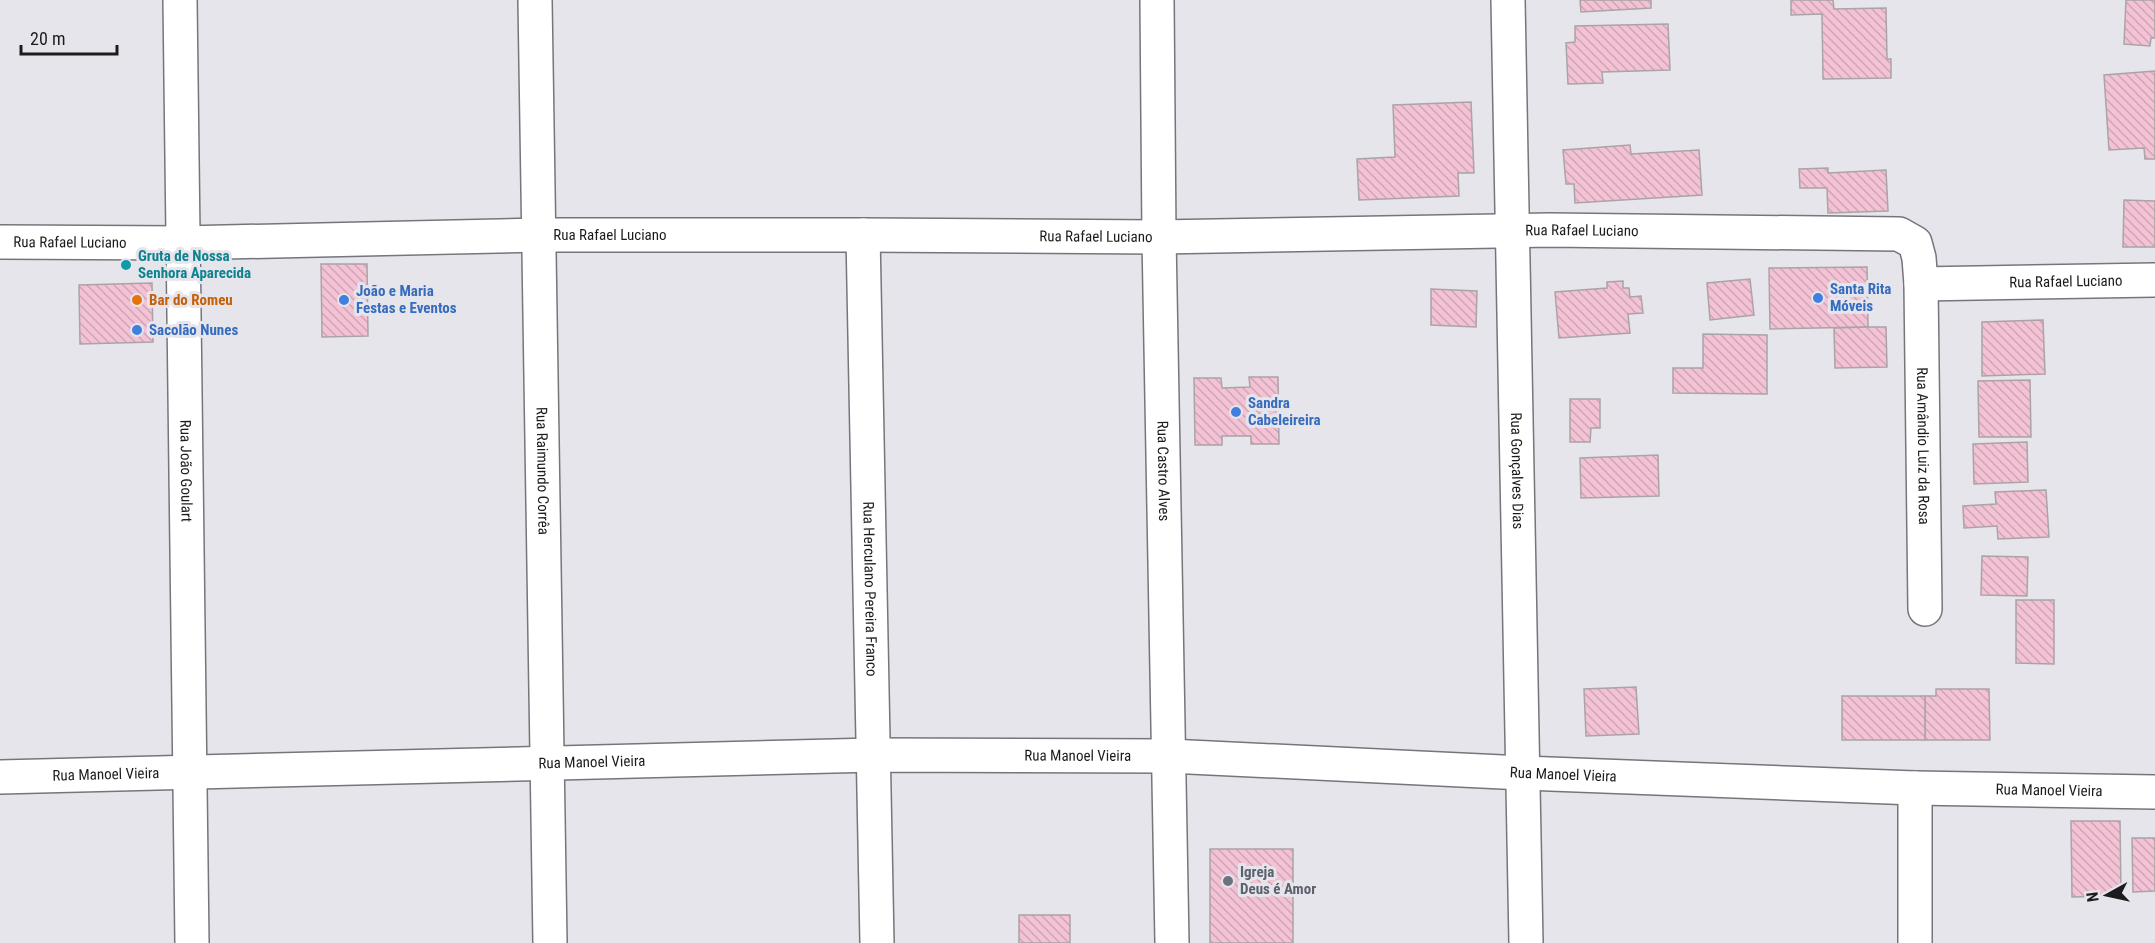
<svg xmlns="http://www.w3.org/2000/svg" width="2155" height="943" viewBox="0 0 2155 943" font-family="'Roboto Condensed',sans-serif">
<defs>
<pattern id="building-back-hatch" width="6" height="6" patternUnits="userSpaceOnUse" patternTransform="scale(1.5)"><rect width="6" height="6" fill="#f3c2d4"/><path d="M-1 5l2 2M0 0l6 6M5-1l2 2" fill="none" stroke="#d0a6b6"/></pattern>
</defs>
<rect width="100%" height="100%" fill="#e6e5ec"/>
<g fill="url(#building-back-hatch)" stroke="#aba3a5" stroke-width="1.5">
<path d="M1580,0h71v8l-70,4z"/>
<path d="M1791,0h42l1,9 52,-1 1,51h4v19l-68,1 -1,-65 -31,1z"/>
<path d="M2126,0h29v38h-4l-1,8 -26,-2z"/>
<path d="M1668,24l2,46 -68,2 1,11 -35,1 -2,-41 9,-1v-16z"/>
<path d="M2155,71v88h-10l-1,-11 -35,2 -5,-75z"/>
<path d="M1471,102l3,71h-16l1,23 -100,4 -2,-41 38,-2 -2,-52z"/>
<path d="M1630,145l1,9 68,-4 3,45 -127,8 -1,-19h-8l-3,-34z"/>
<path d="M1828,168v5l58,-3 2,41 -60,2 -1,-25h-27l-1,-19z"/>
<path d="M2124,200l31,1v46h-32z"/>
<path d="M321,264h46l1,72 -46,1z"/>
<path d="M1867,267l1,60 -98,2 -1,-61z"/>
<path d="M1750,279l4,36 -44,5 -3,-37z"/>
<path d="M1623,281v7h6l1,9 11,-1 2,17 -15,1 2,19 -71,5 -4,-46 52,-4v-6z"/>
<path d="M152,283l1,59 -73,2 -1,-59z"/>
<path d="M1431,289l46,2 -1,36 -45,-2z"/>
<path d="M2043,320l2,54 -63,2v-54z"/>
<path d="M1868,327h18l1,40 -52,1 -1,-40z"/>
<path d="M1703,334l64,1v59l-94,-1v-25h30z"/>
<path d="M1249,377h29l1,67h-28v-8h-29v9h-27l-1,-67h27l1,10 28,-1z"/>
<path d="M2030,380l1,57h-52l-1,-56z"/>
<path d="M1570,399h30v29h-9l-1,14h-20z"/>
<path d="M2027,442l1,40 -54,2 -1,-40z"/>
<path d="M1658,455l1,41 -78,2 -1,-40z"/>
<path d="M2046,490l3,47 -51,2 -1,-13 -33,2 -1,-22 33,-2 -1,-12z"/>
<path d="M1982,556l46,1 -1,39 -46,-1z"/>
<path d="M2016,600h38v64l-38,-1z"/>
<path d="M1636,687l3,47 -53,2 -2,-47z"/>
<path d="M1936,689h53l1,51h-65v-44h11z"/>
<rect x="1842" y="696" width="83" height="44"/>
<path d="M2071,821h49l1,75 -49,1z"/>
<path d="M2132,838h23v53l-22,1z"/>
<rect x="1210" y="849" width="83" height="94"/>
<rect x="1019" y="915" width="51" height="28"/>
</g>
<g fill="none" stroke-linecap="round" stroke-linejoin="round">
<g stroke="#76757c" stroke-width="36">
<g id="minor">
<path id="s1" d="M180,0l12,943"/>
<path id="s2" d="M535,0l15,943"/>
<path id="s3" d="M1157,0l2,237 13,706"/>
<path id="s4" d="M1508,0l18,943"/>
<path id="s5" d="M863,235l14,708"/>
<path id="s6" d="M0,242l183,1 356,-8h324l296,2 390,-7 350,4 16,9 4,15 2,26 234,-4"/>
<path id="s7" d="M1921,284l4,325"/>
<path id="s8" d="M0,777l874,-22 295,1 354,17 392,15 240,4"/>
<path d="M1915,943v-155"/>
</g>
</g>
<use href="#minor" stroke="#fff" stroke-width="33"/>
</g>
<circle fill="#0f9aa8" stroke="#e6e5ec" stroke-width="2" cx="126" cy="265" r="6"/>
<g fill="#3f7fe0" stroke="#e6e5ec" stroke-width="2">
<circle cx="1818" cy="298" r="6"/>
<circle cx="344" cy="300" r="6"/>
<circle cx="137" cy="330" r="6"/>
<circle cx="1236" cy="412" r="6"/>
</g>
<circle fill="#e8710a" stroke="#e6e5ec" stroke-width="2" cx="137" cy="300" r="6"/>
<circle fill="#6b7280" stroke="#e6e5ec" stroke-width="2" cx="1228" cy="881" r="6"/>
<g text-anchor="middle" stroke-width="6" stroke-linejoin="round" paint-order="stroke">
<g font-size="15" fill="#1c1c1e" stroke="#e6e5ec">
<text dy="5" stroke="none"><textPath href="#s6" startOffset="1582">Rua Rafael Luciano</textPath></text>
<text dy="5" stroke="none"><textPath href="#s6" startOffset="610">Rua Rafael Luciano</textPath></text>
<text dy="5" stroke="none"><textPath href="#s6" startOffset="1096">Rua Rafael Luciano</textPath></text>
<text dy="5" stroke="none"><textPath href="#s6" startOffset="70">Rua Rafael Luciano</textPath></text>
<text dy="5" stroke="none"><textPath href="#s6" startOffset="2104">Rua Rafael Luciano</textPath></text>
<text dy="5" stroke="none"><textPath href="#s7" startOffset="162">Rua Amândio Luiz da Rosa</textPath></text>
<text dy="5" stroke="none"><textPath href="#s1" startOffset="471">Rua João Goulart</textPath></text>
<text dy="5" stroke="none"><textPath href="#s2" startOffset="471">Rua Raimundo Corrêa</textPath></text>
<text dy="5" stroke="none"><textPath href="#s3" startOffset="471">Rua Castro Alves</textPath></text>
<text dy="5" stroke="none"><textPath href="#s4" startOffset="471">Rua Gonçalves Dias</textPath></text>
<text dy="5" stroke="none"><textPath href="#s5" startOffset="354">Rua Herculano Pereira Franco</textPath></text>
<text dy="5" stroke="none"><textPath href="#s8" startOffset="1078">Rua Manoel Vieira</textPath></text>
<text dy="5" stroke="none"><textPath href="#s8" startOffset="592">Rua Manoel Vieira</textPath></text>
<text dy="5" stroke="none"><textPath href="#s8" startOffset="106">Rua Manoel Vieira</textPath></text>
<text dy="5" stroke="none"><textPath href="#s8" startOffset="1564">Rua Manoel Vieira</textPath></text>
<text dy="5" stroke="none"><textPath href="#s8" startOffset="2050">Rua Manoel Vieira</textPath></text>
</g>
<g font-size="15" font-weight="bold" fill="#0d838f" stroke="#e6e5ec" text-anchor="start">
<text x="138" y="261">Gruta de Nossa<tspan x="138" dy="17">Senhora Aparecida</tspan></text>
</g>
<g font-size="15" font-weight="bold" fill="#366cbe" stroke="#e6e5ec" text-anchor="start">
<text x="1830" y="294">Santa Rita<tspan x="1830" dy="17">Móveis</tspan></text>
<text x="356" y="296">João e Maria<tspan x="356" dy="17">Festas e Eventos</tspan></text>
<text x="149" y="335">Sacolão Nunes</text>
<text x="1248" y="408">Sandra<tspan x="1248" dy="17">Cabeleireira</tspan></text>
</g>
<g font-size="15" font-weight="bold" fill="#c56008" stroke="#e6e5ec" text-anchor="start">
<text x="149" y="305">Bar do Romeu</text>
</g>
<g font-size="15" font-weight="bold" fill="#5b616d" stroke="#e6e5ec" text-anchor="start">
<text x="1240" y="877">Igreja<tspan x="1240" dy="17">Deus é Amor</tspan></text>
</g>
</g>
<g transform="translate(2107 895) rotate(262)" stroke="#e6e5ec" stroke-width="4.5" paint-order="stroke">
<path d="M0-4.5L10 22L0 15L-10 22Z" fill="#1c1c1e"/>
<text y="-9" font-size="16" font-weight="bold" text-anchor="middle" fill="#1c1c1e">N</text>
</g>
<path d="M21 45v9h96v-9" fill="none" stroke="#1c1c1e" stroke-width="3"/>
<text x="30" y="45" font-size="18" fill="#1c1c1e" stroke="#e6e5ec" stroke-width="4.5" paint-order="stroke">20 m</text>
</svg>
